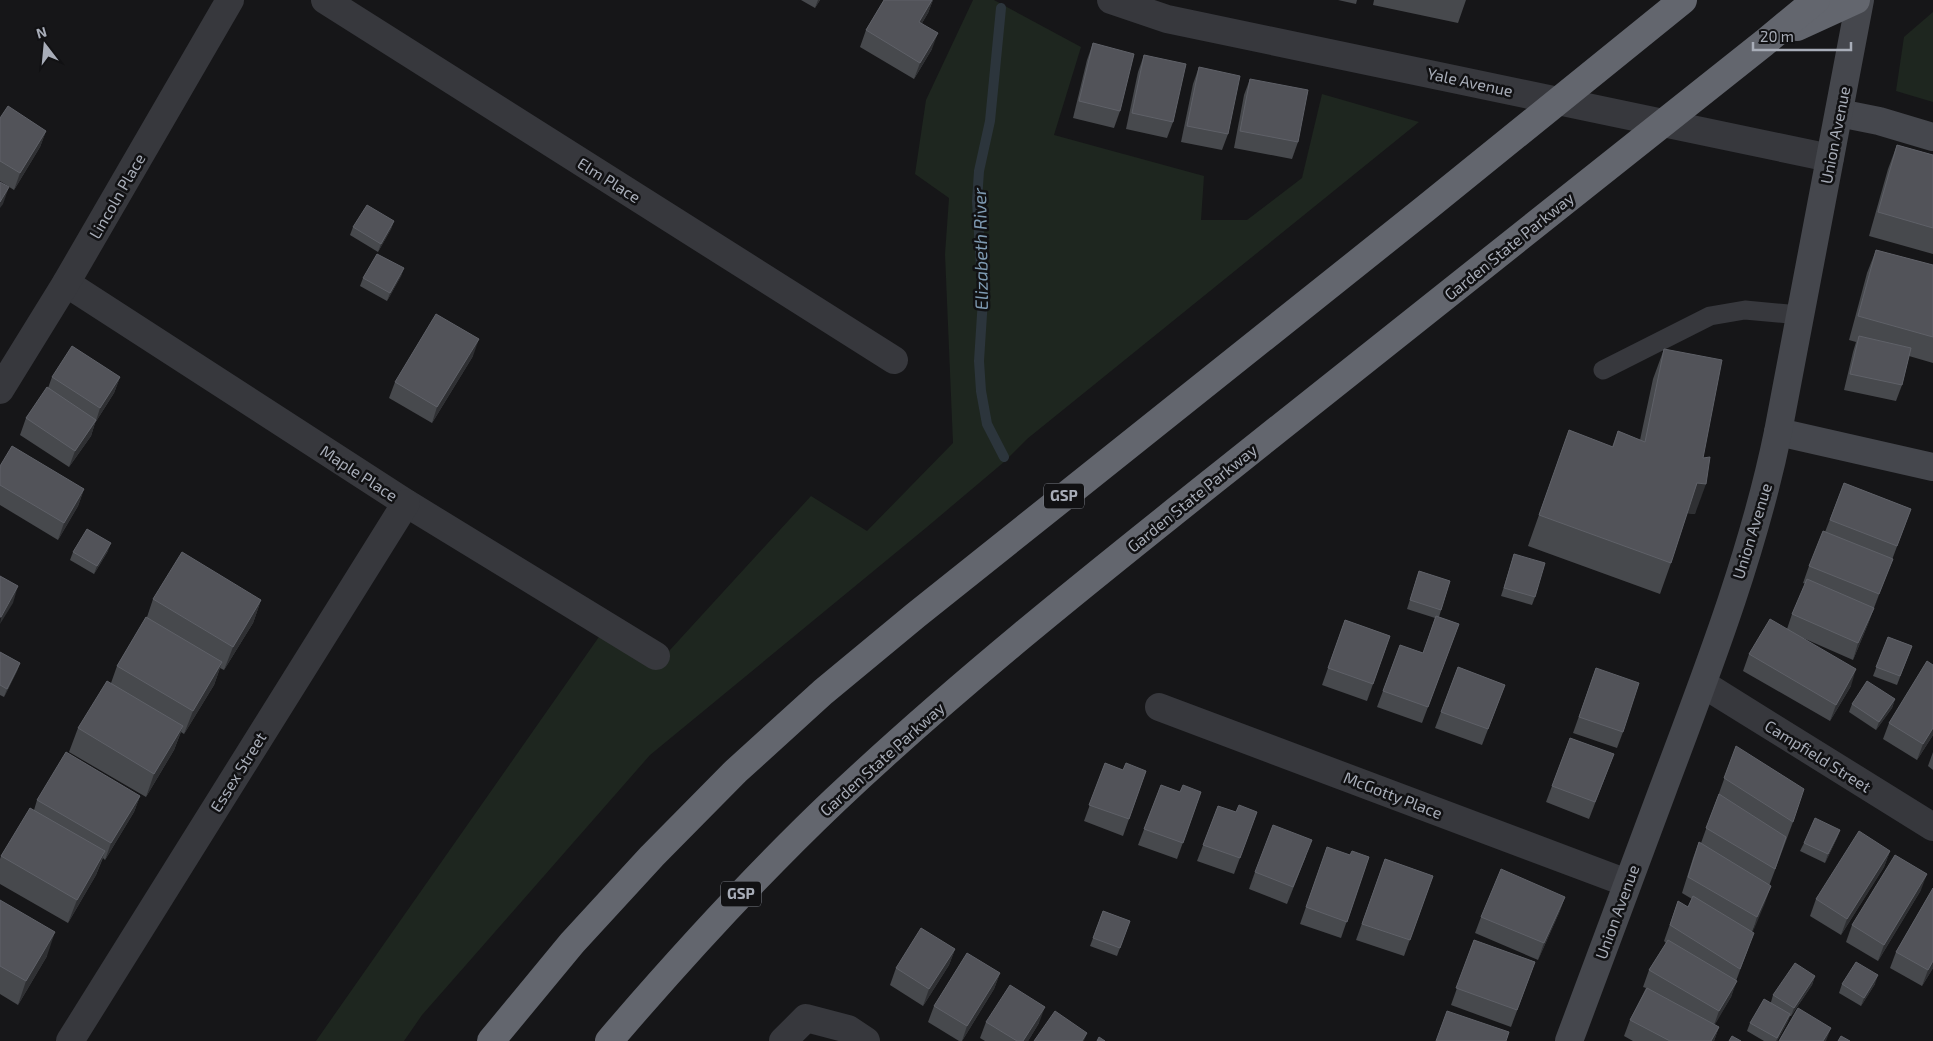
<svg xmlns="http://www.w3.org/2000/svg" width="1933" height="1041" viewBox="0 0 1933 1041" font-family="'Exo 2',sans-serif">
<rect width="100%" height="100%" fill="#161618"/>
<g fill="#1e261f">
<path d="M973,0h21l87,47 -27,88 150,41 -3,44h46l55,-42 20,-84 97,28 -392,317 -23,23 -77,65 -277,228 -228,260 -18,26h-88l292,-417 51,38 152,-166 56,35 86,-88 -8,-189 4,-56 -34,-24 11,-74z"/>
<path d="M1933,12v90l-37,-11 8,-54z"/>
</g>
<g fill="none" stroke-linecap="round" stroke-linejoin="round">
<path stroke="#2c353c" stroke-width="10" d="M1001,8l-11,113 -11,50 -2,30 6,98 -4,62 2,30 6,33 17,33"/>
<path stroke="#37383d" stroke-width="19" d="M1603,370l107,-54 35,-6 55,5"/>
<g stroke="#37383d" stroke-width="28">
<path d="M325,0l569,360"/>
<path d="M1111,0l56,19 663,139"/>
<path d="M66,283l340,220 250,153"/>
<path d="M0,390l66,-107 164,-283"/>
<path d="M1703,684l230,143"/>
<path d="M1159,707l468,176"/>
<path d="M70,1041l336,-538"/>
<path d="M783,1041l23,-23 42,11 18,12"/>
</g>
<g stroke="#45474d" stroke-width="28">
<path d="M1839,113l40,8 54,16"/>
<path d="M1778,432l155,35"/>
<path d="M1569,1041c31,-84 62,-168 94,-252 44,-117 90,-235 115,-357l82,-432"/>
</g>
<g stroke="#63666e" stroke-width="28">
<path d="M1797,27l59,-27"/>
<path d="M491,1041l81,-98 80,-87 84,-85 87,-79 93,-77 510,-407 257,-208"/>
<path d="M609,1041c72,-84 146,-165 226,-241 140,-132 292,-250 442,-370 163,-129 325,-258 487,-387l52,-43"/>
</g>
</g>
<g fill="#47494d">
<path d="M801,0h19l-5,8z"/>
<path d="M884,0h49l-5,13 -6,10 10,26 -18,30 -54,-32 6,-17z"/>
<path d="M1338,0h19l-1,4z"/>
<path d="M1374,0h92l-8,23 -85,-18z"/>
<path d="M1093,43l27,68 -6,17 -41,-10 14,-58z"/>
<path d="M1144,55l29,67 -6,16 -41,-9 12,-57z"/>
<path d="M1199,67l29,67 -6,16 -41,-8 12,-58z"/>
<path d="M1250,79l48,63 -6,17 -58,-11 10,-53z"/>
<path d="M0,118l46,13 -6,16 -26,43 -14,-9z"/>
<path d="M1897,145l36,10v99l-64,-18 19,-67z"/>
<path d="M394,221l-3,8 -13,23 -28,-17 3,-8z"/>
<path d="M1876,250l57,15v98l-24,-7 -7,29 -6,16 -52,-11 9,-38 3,-10 -7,-2 18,-67z"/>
<path d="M404,268l-3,8 -14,25 -27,-15 3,-8z"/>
<path d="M1664,349l39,109 -8,56 -8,-1 -16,50 -11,31 -132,-48 41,-116 43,17 6,-16 22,9 13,-61z"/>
<path d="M473,356l-41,67 -43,-25 6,-16z"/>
<path d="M52,377h68l-6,16 -19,30 -4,13 -22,31 -49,-32 6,-17 22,-30z"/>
<path d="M0,466l84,23 -6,17 -20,34 -58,-35z"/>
<path d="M1844,483l67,26 -43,115 -15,36 -50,-22 48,48 -21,35 -87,-50 6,-17 38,-25 5,-15 14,-30 -3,-1 6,-17 16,-34z"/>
<path d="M108,551l-14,23 -24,-14 3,-8z"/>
<path d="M1514,554l21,43 -3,8 -31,-9z"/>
<path d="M1419,571l31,10 -11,36 20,7 -37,99 -45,-16 23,-62 23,8 12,-35 -28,-9z"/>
<path d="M153,599l108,1 -8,23 -29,47 -4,-2 -6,17 -30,49 -3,-2 -7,18 -28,47 -77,-45 9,-24 33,-45 6,-17 30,-49z"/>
<path d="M1345,620l45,16 -23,65 -45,-16z"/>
<path d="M1888,637l24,9 -15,39 -24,-9z"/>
<path d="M0,652l20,11 -3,8 -13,26 -4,-2z"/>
<path d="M1933,665v70l-16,25 -34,-21 6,-16z"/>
<path d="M1458,667l47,18 -23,60 -47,-17z"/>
<path d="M1596,668l27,64 -6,16 -44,-15z"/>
<path d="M1895,699l-3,9 -16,22 -27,-18 3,-8z"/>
<path d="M1570,738l44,16 -25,65 -43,-17z"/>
<path d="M1736,746l57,76 -24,64h2l-19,46 -4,17 -12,32 -5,16 -17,28 5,2 -5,14h-81l-9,-5 6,-16 16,-32 -3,-1 6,-17 17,-27 -2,-2 14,-40 10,6 4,-8 -10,-6 11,-35 6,-16 2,1z"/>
<path d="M1933,752v18l-5,-4z"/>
<path d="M1105,763l18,7 23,1 -23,65 -39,-15z"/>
<path d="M1161,785l19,7h21l-24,67 -39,-14z"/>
<path d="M140,796l-6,16 -29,48 -2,-2 -7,17 -28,48 -68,-39v-25l1,-3 33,-46 3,-10z"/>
<path d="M1218,806l18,6h21l-23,62 -37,-13z"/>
<path d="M1840,830l-3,8 -12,25 -25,-12 4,-8z"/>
<path d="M1890,851l-6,16 -43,68 -31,-19 6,-17z"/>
<path d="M1350,855l19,2 -28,81 -41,-14 21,-60z"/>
<path d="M1306,856l-19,48 -38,-15 6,-17z"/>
<path d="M1385,859l48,17 -29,80 -48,-16z"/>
<path d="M1933,888v80l-11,18 -32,-18 6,-16z"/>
<path d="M1921,890l-43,71 -32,-19 6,-17z"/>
<path d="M1565,897l-6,16 -21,47 -63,-27 6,-16z"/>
<path d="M0,900l47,56 -29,49 -18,-11z"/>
<path d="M1103,911l27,10 -13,35 -27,-10z"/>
<path d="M1474,940l61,22 -24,65 -60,-22z"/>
<path d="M955,949l-6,16 -26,41 -33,-21 6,-17z"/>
<path d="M1000,973l-6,16 -32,52h-3l-31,-19 6,-16z"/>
<path d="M1815,976l-3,9 -21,31h-1l-3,7 -10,18h-13l-17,-10 3,-8 21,-21 2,-7z"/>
<path d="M1842,984h33l-14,22 -22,-13z"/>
<path d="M986,1022l53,1 -11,18h-43l-5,-3z"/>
</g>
<g fill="#2f3033">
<path d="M818,0h2l-5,8z"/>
<path d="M932,0h1l-5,13 -15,25 6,-16z"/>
<path d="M938,33l-6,16 -18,30 6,-16z"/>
<path d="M46,131l-6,16 -26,43 6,-17z"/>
<path d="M9,187l-6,17 -3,4v-6z"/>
<path d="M394,221l-3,8 -13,23 3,-8z"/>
<path d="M404,268l-3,8 -14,25 3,-8z"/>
<path d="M479,339l-6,17 -41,67 5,-16z"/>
<path d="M120,377l-6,16 -19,30 -4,13 -22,31 6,-16 21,-30 4,-13z"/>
<path d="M1697,483l9,1 -11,30 -9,-1z"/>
<path d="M84,489l-6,17 -20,34 6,-17z"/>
<path d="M111,543l-3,8 -14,23 3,-8z"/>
<path d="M1893,559l-25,65 -15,36 5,-17 16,-35z"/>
<path d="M18,586l-5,17 -13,21 1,-7z"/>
<path d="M261,600l-8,23 -29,47 9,-23z"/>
<path d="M222,662l-8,23 -30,49 9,-23z"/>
<path d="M20,663l-3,8 -13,26 3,-8z"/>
<path d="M1856,669l-5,17 -21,35 6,-16z"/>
<path d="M1895,699l-3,9 -16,22 3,-8z"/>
<path d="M183,726l-9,24 -28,47 8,-23z"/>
<path d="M1933,728v7l-16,25 6,-16z"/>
<path d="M140,796l-6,16 -29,48 6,-17z"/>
<path d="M1840,830l-3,8 -12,25 3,-9z"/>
<path d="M105,851l-9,24 -28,48 9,-23z"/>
<path d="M1890,851l-6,16 -43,68 6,-16z"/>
<path d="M1927,874l-6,16 -43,71 6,-16z"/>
<path d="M1771,886l-6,17 -13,31 5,-17z"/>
<path d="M1565,897l-6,16 -21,47 6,-17z"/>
<path d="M55,932l-8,24 -29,49 8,-24z"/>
<path d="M1754,933l-19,51 2,-3 -6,16 -18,31 6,-17 16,-27z"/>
<path d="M955,949l-6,16 -26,41 6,-17z"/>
<path d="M1933,961v7l-11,18 6,-16z"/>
<path d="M1000,973l-6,16 -32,52 5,-15z"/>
<path d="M1878,975l-3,9 -14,22 3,-8z"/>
<path d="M1815,976l-3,9 -21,31 3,-8z"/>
<path d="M1045,1007l-6,16 -11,18h-5z"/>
<path d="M1790,1014l-3,9 -10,18h-1z"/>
<path d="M1719,1027l-5,14h-3z"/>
<path d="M1831,1028l-5,13h-3z"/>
<path d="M1087,1033l-3,8h-2z"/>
</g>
<g fill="#525359" stroke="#5f6168">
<path d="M884,0h48l-13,22 19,11 -18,30 -54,-33z"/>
<path d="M1093,43l41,11 -14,57 -41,-10z"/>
<path d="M1144,55l42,9 -13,58 -41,-9z"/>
<path d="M1199,67l41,9 -12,58 -41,-8z"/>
<path d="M1250,79l58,11 -10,52 -58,-11z"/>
<path d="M8,106l38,25 -26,42 -20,-12v-43z"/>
<path d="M1897,145l36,10v73l-55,-16z"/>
<path d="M0,182l9,5 -9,15z"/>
<path d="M367,205l27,16 -13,23 -28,-17z"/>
<path d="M1876,250l57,15v72l-75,-21z"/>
<path d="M377,254l27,14 -14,25 -27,-15z"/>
<path d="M436,314l43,25 -42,68 -42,-25z"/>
<path d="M1859,336l52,12 -9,37 -52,-11z"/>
<path d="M72,346l48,31 -20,31 -48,-31z"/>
<path d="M1664,349l58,11 -19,98 7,-1 -4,27 -9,-1 -26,80 -132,-48 30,-85 44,17 5,-16 27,11z"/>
<path d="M47,387l49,33 -21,31 -49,-33z"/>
<path d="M12,446l72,43 -20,34 -64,-38v-19z"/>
<path d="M1844,483l67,26 -14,37 -67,-26z"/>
<path d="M87,529l24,14 -14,23 -24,-14z"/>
<path d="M1823,531l70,28 -14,35 -70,-28z"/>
<path d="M182,552l79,48 -28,47 -80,-48z"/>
<path d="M1514,554l31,9 -10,34 -31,-9z"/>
<path d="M1419,571l31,10 -9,29 -31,-10z"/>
<path d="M0,576l18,10 -17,31h-1z"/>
<path d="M1807,579l67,29 -16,35 -66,-29z"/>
<path d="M1436,616l23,8 -31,83 -45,-16 17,-46 23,8z"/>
<path d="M146,617l76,45 -29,49 -76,-45z"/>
<path d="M1770,619l86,50 -20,36 -87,-51z"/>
<path d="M1345,620l45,16 -17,48 -45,-16z"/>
<path d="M1888,637l24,9 -12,30 -24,-9z"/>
<path d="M0,652l20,11 -13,26 -7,-4z"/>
<path d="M1927,661l6,4v63l-10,16 -34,-21z"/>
<path d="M1458,667l47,18 -17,44 -47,-17z"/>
<path d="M1596,668l43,15 -16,49 -44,-15z"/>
<path d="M107,681l76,45 -29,48 -76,-46z"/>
<path d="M1867,681l28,18 -16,23 -27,-18z"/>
<path d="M1570,738l44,16 -19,48 -43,-16z"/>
<path d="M1736,746l68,43 -11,33 -69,-44z"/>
<path d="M66,752l74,44 -29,47 -74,-43z"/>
<path d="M1105,763l18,7 3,-7 20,8 -17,48 -40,-14z"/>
<path d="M1161,785l19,7 3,-7 18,7 -18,51 -39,-14z"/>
<path d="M1719,794l67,43 -11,32 -69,-41z"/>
<path d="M1239,805l18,7 -17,46 -37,-13 15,-39 18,6z"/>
<path d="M30,808l75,43 -28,49 -76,-44z"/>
<path d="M1815,818l25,12 -12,24 -24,-11z"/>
<path d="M1273,825l39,15 -19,47 -38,-15z"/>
<path d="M1859,831l31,20 -43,68 -31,-20z"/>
<path d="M1699,842l72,44 -14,31 -69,-40z"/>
<path d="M1327,847l23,8 2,-4 17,6 -22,65 -41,-15z"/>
<path d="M1895,855l32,19 -43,71 -32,-20z"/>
<path d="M1385,859l48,17 -23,64 -48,-16z"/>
<path d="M1501,869l64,28 -21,46 -63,-26z"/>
<path d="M1933,888v73l-5,9 -32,-18z"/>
<path d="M1693,896l61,37 -14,36 -70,-44 8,-24 10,6z"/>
<path d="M0,900l55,32 -29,49 -26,-15z"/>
<path d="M1103,911l27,10 -10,27 -27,-10z"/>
<path d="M921,928l34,21 -26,40 -33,-21z"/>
<path d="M1474,940l61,22 -18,48 -61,-22z"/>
<path d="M1668,940l69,41 -18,30 -70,-41z"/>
<path d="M967,953l33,20 -33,53 -33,-20z"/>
<path d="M1856,962l22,13 -14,23 -22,-14z"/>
<path d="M1795,963l20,13 -21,32 -21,-13z"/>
<path d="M1010,985l35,22 -22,34h-6l-31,-19z"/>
<path d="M1647,988l72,39 -8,14h-41l-40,-21z"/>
<path d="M1764,999l26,15 -13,24 -27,-15z"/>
<path d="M1798,1008l33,20 -8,13h-44z"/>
<path d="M1055,1011l32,22 -5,8h-48z"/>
<path d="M1447,1011l62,21 -3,9h-70z"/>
<path d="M1732,1036l9,5h-12z"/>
<path d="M1841,1036l9,5h-12z"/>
<path d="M1099,1037l6,4h-8z"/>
</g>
<g text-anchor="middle" stroke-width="5" stroke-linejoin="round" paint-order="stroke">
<g fill="#111113" stroke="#7b7e86" stroke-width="1">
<rect x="1044" y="483.5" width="40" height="25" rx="4"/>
<rect x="721" y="881.5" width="40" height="25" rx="4"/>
</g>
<g font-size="15" font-weight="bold" fill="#a8adb8">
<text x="1064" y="501">GSP</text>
<text x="741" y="899">GSP</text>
</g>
<g font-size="16" fill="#a8adb8" stroke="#111113">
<text transform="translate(1470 82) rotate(12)" y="6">Yale Avenue</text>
<text transform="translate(1835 135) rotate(-79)" y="6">Union Avenue</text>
<text transform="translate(609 180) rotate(32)" y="6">Elm Place</text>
<text transform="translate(117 196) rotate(-60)" y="6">Lincoln Place</text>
<text transform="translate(1509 246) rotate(-39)" y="6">Garden State Parkway</text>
<text transform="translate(359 473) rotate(33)" y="6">Maple Place</text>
<text transform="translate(1192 498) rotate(-39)" y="6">Garden State Parkway</text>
<text transform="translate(1752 531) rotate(-73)" y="6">Union Avenue</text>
<text transform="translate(1818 756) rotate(32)" y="6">Campfield Street</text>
<text transform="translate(882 759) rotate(-42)" y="6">Garden State Parkway</text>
<text transform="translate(238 772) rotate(-58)" y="6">Essex Street</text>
<text transform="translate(1393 795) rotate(21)" y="6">McGotty Place</text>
<text transform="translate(1617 912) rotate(-70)" y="6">Union Avenue</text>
</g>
<g font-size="18" font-style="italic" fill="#7f9bb3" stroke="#111113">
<text transform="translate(981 249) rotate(-91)" y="6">Elizabeth River</text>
</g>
</g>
<g transform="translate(45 45) rotate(344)" stroke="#111113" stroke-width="4" paint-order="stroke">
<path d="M0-4L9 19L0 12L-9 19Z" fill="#a8adb8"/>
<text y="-8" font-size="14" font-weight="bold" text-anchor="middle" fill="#a8adb8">N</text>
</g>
<path d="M1753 42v8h98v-8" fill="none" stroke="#a8adb8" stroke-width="2.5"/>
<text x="1760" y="42" font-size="15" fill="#a8adb8" stroke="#111113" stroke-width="4" paint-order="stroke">20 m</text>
</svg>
